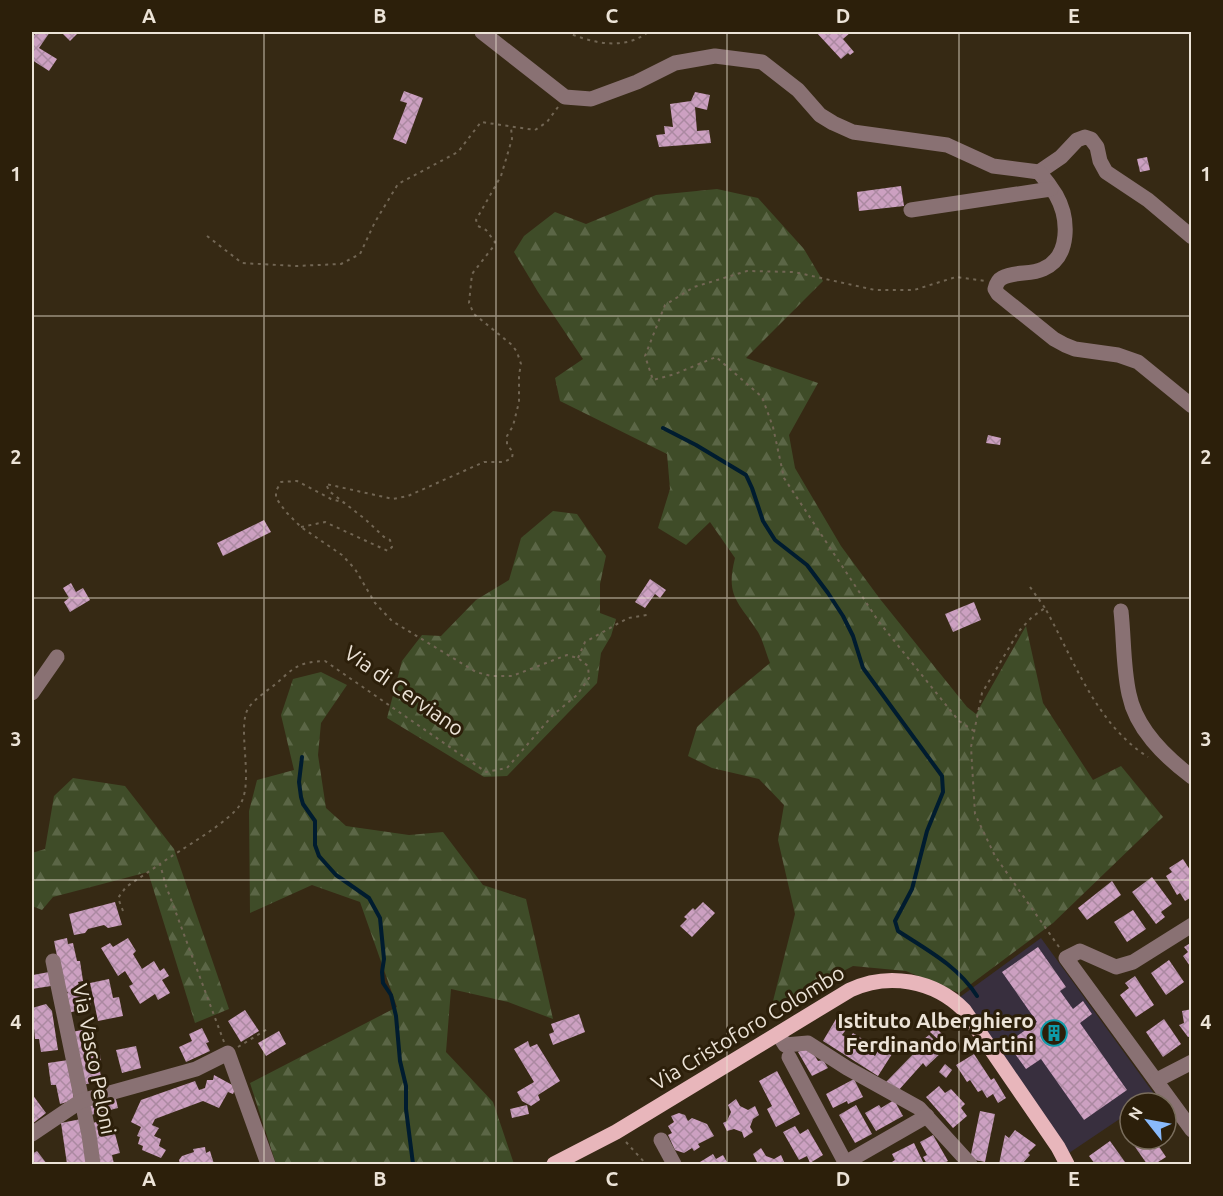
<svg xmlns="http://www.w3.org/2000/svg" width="1223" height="1196" viewBox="0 0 1223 1196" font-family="Ubuntu,sans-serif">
<defs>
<pattern id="forest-firs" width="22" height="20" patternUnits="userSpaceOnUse" patternTransform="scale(1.5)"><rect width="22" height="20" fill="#3f4c28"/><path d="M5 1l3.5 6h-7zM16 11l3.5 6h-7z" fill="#5b6646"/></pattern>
<pattern id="building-cross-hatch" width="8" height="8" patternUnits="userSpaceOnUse" patternTransform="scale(1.5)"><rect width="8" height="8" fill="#cca0c1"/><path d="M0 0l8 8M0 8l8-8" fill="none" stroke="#ab89a1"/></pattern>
</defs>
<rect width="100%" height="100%" fill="#362914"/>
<path fill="#382f3e" d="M1041,938l114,157 -12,8h-13v9l-61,41 -109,-156z"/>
<g fill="url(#forest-firs)">
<path d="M717,189l41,9 46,51 19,32 -77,77 72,25 -29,52 6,33 46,78 39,53 87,108 9,7 50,-88 17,77 50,77 28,-14 42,51 -110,106 -94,70 -53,-22 -53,-5 -82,43 24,-95 -17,-74 6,-35 -25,-26 -47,-11 -24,-12 9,-29 33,-31 40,-33c-4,-10 -7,-22 -12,-31 -19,-30 -33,-35 -23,-74l-25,-36 -24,23 -28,-17 12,-39 -3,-35 -107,-53 -5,-23 28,-19 -45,-67 -24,-40 10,-16 31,-24 31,12 70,-29z"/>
<path d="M553,511l24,3 29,42 -6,28v29l16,6 -5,17 -10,17 -4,30 -90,93 -23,1 -97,-59 15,-57 20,-26 19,1 35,-36 33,-20 12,-42z"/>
<path d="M321,672l26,13 -26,38 -3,32 8,53 20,18 63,9 34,-3 40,53 43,14 27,120 -45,-17 -57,-13 -5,63 47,50 21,62h-238l-26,-81 147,-76 -37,-105 -48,-17 -62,28 -1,-102 8,-31 37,-10 -13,-55 12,-36z"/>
<path d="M73,778l52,8 49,63 55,160 -34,14 -47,-151 -95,25 -11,13 -10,-4v-53l13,-4 9,-53z"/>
</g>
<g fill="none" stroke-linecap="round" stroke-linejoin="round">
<g stroke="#001c2f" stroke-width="4">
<path d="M663,428l33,17 50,30 6,13 11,33 12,19 32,25 21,28 15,23 10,20 10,32 79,108 1,16 -16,39 -15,58 -17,32 3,10c29,19 60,35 79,65"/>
<path d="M302,757l-3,25 2,15 2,7 12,17v24l4,11 17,19 33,23 11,20 4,41 -2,13 1,11 8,12 5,21 4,45 6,25v23l7,55"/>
</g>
</g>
<g fill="url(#building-cross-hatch)">
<path d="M36,32h14l-11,16 18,11 -8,12 -17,-11v-21z"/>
<path d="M65,32h10l2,2 -7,7 -7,-7z"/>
<path d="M816,32h35l-8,7 11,13 -4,3 -2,-2 -7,6z"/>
<path d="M404,91l19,7 -17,46 -13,-5 14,-36 -7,-2z"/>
<path d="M695,92l15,3 -3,15 -12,-3 2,24 12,-1 2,13 -52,4 -3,-12 9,-1 -1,-8 9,1 -3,-23 21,-3z"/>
<path d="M1147,157l3,13 -10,2 -3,-13z"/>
<path d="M901,186l3,20 -45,5 -2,-19z"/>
<path d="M988,435l13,3 -1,7 -14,-2z"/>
<path d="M264,520l7,12 -48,24 -6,-13z"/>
<path d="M650,579l16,11 -6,8 -5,-4 -10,14 -10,-6z"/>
<path d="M71,583l5,9 7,-4 7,12 -20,12 -6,-10 5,-4 -6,-10z"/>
<path d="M974,602l7,18 -28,12 -8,-18z"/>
<path d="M1183,859l9,14v24l-7,4 -5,-8 -3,2 -11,-19 6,-4 -3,-4z"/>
<path d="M1152,877l20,27 -11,8 4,5 -9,7 -24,-32z"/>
<path d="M1112,881l9,14 -34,25 -9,-12z"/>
<path d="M115,902l7,23 -14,3 -4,-3 -16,4 -3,4 -11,2 -5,-21z"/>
<path d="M703,902l12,11 -23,24 -12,-11 7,-7 -3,-2 9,-9 2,2z"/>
<path d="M1133,910l13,19 -19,13 -13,-20z"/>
<path d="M67,938l1,6 5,-1 4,18h3l3,20 -5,1 3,10 3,-1 2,8 3,-1 2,9 -23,6 -4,-18 4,-2 -5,-7 -9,-45z"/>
<path d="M128,938l8,13 -3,3 9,15 12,-8 6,10 4,-3 5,8 -7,4 8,13 -12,7 -3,-6 -15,10 -11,-18 4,-2 -8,-13 -7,5 -17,-28 9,-5 3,4z"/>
<path d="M1192,942v27l-9,-13 5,-4 -4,-5z"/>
<path d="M1038,947l28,40 -6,4 13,18 10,-8 9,13 -12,9 47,67 -43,30 -43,-61 -15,10 -19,-26 30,-21 -35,-50z"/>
<path d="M1169,960l15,22 -18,13 -15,-22z"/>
<path d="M49,972l2,14 -19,3v-3h2l-1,-11z"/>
<path d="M1135,976l19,29 -18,12 -16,-22 9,-7 -4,-5z"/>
<path d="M109,979l4,19 6,-1 4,19 -25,5 -8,-38z"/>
<path d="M46,1004l6,7 6,39 -17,2 -2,-13h-4l-3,-31z"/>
<path d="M1192,1009v27l-4,1 -9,-12 5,-2 -2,-12z"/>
<path d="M245,1010l14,21 -18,11 -13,-21z"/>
<path d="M579,1014l6,18 -32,13 -4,-11 5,-2 -3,-8z"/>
<path d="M836,1019l12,8 -6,8 7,4 4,-6 19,12 -4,6 7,5 5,-9 12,7 -14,22 -55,-35z"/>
<path d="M1164,1019l17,25 -18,13 -17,-25z"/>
<path d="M935,1027l11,11 -5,4 -11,-10z"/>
<path d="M202,1028l7,14 -3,1 4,8 -24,11 -7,-15 13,-6 -3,-7z"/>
<path d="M87,1029l6,26 7,-1 1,6 -3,1 4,20 -20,4 -10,-53z"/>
<path d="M279,1031l7,13 -20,12 -8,-13z"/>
<path d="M929,1035l15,15 -18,17 -3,-4 -26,29 -11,-10 34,-35 -2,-3z"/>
<path d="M528,1041l2,6 7,-3 23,37 -22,14 2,5 -9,6 -9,-5 -5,-9 17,-10 -20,-33z"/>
<path d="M136,1046l5,22 -19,5 -6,-23z"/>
<path d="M804,1048l9,5 5,8 5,-1 5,8 -16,8 -14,-24z"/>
<path d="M974,1054l17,26 3,-2 12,20 -8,5 -5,-9 -6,4 -5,-8 -4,2 -8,-12 -3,2 -11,-17z"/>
<path d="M68,1060l6,40 -14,4 -4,-19h-5l-3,-22z"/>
<path d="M945,1064l7,6 -6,8 -7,-6z"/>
<path d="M777,1071l23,43 -24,13 -9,-18 5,-3 -13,-25z"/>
<path d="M214,1075l22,12 -3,7 -5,-2 -9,16 -16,-7 -48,18 -3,6 7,3 -5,8 7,3 -2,7 7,4 -5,8 -19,-8 1,-4 -5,-2 2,-7 -3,-1 4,-9 -10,-5 10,-22 54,-19 4,9 6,-2 2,-8h6z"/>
<path d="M854,1079l9,18 -15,7 -1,-3 -14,7 -7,-14z"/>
<path d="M939,1086l6,7 6,-4 14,15 -4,4 6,8 -14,12 -27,-31z"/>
<path d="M32,1094l14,19 -14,11z"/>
<path d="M115,1095l3,13 -31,8 -3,-13z"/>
<path d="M736,1099l4,7 8,4 7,-4 4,9 -6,4 -3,8 3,5 -9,6 -2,-6 -8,-3 -7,2 -4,-8 4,-2 4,-9 -3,-7z"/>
<path d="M894,1100l9,16 -27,15 -11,-18 14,-8 2,3z"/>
<path d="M527,1105l2,9 -17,4 -2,-9z"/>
<path d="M856,1105l16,29 -17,9 -16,-28z"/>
<path d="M980,1111l15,3 -10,48 -15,-3z"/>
<path d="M679,1113l6,2 3,6 4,-3 15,6 7,12 -16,8 2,3 -6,4 -2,-3 -8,5 -9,-3 -7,-15 4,-2 -4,-7 6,-4 -3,-6z"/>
<path d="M111,1118l9,35 -8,2 2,9h-15l-10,-40z"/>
<path d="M81,1119l8,45h-22l-6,-41z"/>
<path d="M795,1126l5,8 8,-5 15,26 -13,8 -3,-7 -8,4 -16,-28z"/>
<path d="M1015,1130l21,15 -8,8 2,2 -8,9h-23l6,-29 4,3z"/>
<path d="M933,1135l15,26 -6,3h-15l-4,-7 4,-2 -7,-13z"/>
<path d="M1140,1139h14l12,18 -11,7h-8l-14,-20z"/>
<path d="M1110,1141l15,21 -3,2h-27l-6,-8z"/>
<path d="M914,1143l9,19 -4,2h-26l-1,-2 3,-2 -3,-6z"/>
<path d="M205,1147l1,6 4,-2 4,13h-34l-1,-4 3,-4 12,-4 -1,-3z"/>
<path d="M761,1148l5,8 8,3 7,-4 4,9h-29l1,-2 -4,-8z"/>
<path d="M37,1151l10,13h-15v-10z"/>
<path d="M713,1154l3,5 7,-4 5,9h-27l-1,-2z"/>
</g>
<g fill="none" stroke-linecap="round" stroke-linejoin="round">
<g stroke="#726654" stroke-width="2" stroke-dasharray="3 4.5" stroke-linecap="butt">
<path d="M566,32c26,11 58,19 82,0"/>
<path d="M207,236l35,27 54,3 45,-2 19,-10 15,-32 23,-38 60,-32 23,-30 54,8 12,-8 11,-15"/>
<path d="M301,527l24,-5 63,29 4,-4 -2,-7 -6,-3 -19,-18 -36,-28 -3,-7 67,15 15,-3 76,-34h20l8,-4 1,-6 -6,-7v-9l6,-10 6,-24v-27l2,-11 -4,-12 -5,-7 -38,-31 -5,-11 3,-29 21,-27 2,-5 -9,-12 -8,-4 -2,-6 25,-44 11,-37 -1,-12"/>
<path d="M1030,587l15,21"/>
<path d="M578,658l7,-16 43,-24 19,-3"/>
<path d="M974,731l-15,-10 -80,-99 -95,-144 -11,-51 -11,-30 -46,-40 -41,17 -22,6 -8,-24 20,-51 29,-18 53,-16 47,1 81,18h39l42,-13 30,4"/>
<path d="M123,911l-5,-13 8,-11 34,-23"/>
<path d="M1059,947l-64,-91 -20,-42 -4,-67 11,-54 37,-62 13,-14 13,-9c29,52 51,116 103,149"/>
<path d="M224,1042l-58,-156 -6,-22c18,-13 72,-43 81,-61 13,-24 -5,-78 8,-96 7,-9 19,-17 28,-24 18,-17 23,-21 48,-22l161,111 21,-4 46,-53 24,-20 12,-17 -1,-12 -10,-8 -11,-3 -55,21h-21l-15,-4 -84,-51 -17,-18 -20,-34 -13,-14 -41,-28 -15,-15 -10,-14v-7l5,-9 16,-1 34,18 14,4"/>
<path d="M238,1047l31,-19"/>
<path d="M626,1142l20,22"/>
</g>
<g stroke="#897173" stroke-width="15">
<path d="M482,32l83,65 26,2 46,-17 38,-19 40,-7 47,6 36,28 22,25 13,8 20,9 94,13 46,21 46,6 22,-15 16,-17 8,-3 6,2 6,8 3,14 6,11 42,28 44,37"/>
<path d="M1039,172c6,7 12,15 17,23 13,23 15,62 -13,74 -12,6 -29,2 -41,9 -4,2 -6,7 -7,11l3,5 56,45 11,6 10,4 43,6 20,7 54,44"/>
<path d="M911,210l140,-21"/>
<path d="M1121,611c3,27 2,56 8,83 7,35 35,62 63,83"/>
<path d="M32,693l25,-36"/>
<path d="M1192,925l-59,37 -17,5 -36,-16 -14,7 126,172"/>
<path d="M53,961l36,174 4,29"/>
<path d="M778,1034l7,11 23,-2 39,25 72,40 51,56"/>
<path d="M789,1057l57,107"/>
<path d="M1157,1080l35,-18"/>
<path d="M32,1134l49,-33 115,-32 32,-16 40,111"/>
<path d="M661,1140l13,24"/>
<path d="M845,1163l82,-47"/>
</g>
<path stroke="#e8b6bb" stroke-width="15" d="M554,1164l62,-32 234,-142c38,-18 84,-10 114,20l94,137 9,17"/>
</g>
<path fill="none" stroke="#ece3d7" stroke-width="1.5" stroke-opacity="0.55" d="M264,32v1132M496,32v1132M727,32v1132M959,32v1132M32,316h1160M32,598h1160M32,880h1160"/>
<defs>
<g id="building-ring" transform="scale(1.35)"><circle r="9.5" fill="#2c1f0a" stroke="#0f9aa8" stroke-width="1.5"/><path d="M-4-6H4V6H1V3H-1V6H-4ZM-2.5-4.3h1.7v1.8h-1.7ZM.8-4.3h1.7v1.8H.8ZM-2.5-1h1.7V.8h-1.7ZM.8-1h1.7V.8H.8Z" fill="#0f9aa8"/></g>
</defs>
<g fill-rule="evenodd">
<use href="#building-ring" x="1054" y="1033"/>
</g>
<g text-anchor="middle" stroke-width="6" stroke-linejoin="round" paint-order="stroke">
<g font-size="21" fill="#ece3d7" stroke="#2c1f0a">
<text transform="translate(404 691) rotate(35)" y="7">Via di Cerviano</text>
<text transform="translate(748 1028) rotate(-31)" y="7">Via Cristoforo Colombo</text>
<text transform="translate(94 1059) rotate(79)" y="7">Via Vasco Peloni</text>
</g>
<g font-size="21" font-weight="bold" fill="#ece3d7" stroke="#2c1f0a" text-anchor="end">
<text x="1034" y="1028">Istituto Alberghiero<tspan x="1034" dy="24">Ferdinando Martini</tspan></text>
</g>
</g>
<rect width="1223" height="1196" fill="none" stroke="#2c1f0a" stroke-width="66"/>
<g transform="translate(1148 1121) rotate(301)"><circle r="28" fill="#2c1f0a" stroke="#796d5c" stroke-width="1.5"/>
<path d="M0-4.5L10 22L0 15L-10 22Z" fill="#89bafc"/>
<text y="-9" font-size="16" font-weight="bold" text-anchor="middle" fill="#ece3d7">N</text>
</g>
<rect x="33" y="33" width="1157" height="1130" fill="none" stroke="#ece3d7" stroke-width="2"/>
<g font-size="20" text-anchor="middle" font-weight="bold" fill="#ece3d7">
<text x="149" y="23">A</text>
<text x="380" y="23">B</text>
<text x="612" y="23">C</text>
<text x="843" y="23">D</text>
<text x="1074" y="23">E</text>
<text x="16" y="181">1</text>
<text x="1206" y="181">1</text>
<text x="16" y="464">2</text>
<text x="1206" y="464">2</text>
<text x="16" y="746">3</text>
<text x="1206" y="746">3</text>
<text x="16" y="1029">4</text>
<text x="1206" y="1029">4</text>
<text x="149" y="1186">A</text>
<text x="380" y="1186">B</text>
<text x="612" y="1186">C</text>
<text x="843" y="1186">D</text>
<text x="1074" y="1186">E</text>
</g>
</svg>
